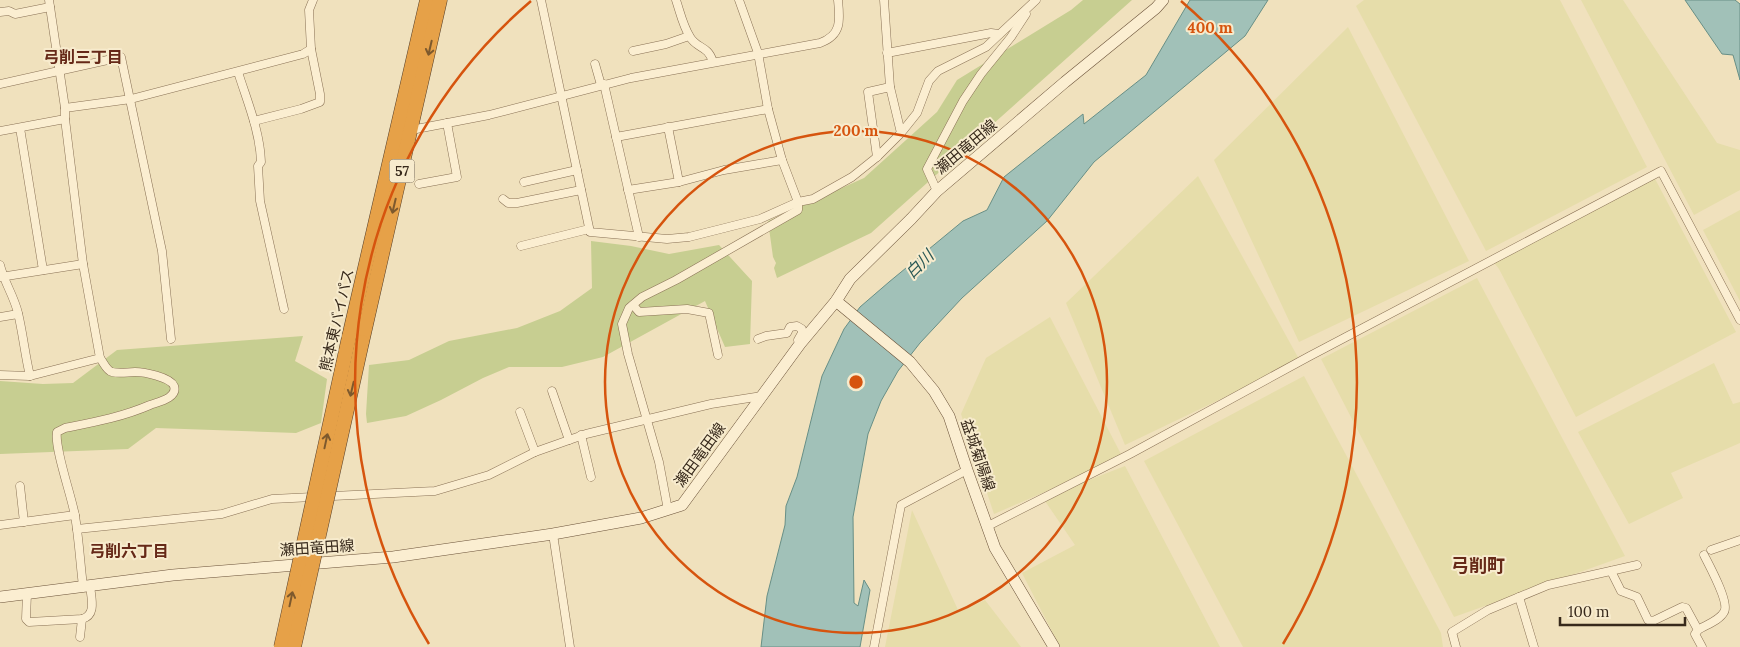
<svg xmlns="http://www.w3.org/2000/svg" width="1740" height="647" viewBox="0 0 1740 647" font-family="Lora,'Noto Sans JP',serif">
<rect width="100%" height="100%" fill="#f0e1bd"/>
<g fill="#e6ddaa">
<path d="M1364,0h196l87,167 -161,84 -130,-245z"/>
<path d="M1581,0h42l94,143 23,7v40l-46,25z"/>
<path d="M1348,27l121,234 -170,81 -85,-182z"/>
<path d="M1653,175l83,157 -160,85 -77,-148 -7,-9z"/>
<path d="M1198,176l102,185 -175,84 -59,-142z"/>
<path d="M1740,210v91l-37,-71z"/>
<path d="M1477,278l148,278 -171,61 -133,-258z"/>
<path d="M1050,317l73,141 -129,56 -33,-100 25,-56z"/>
<path d="M1714,363l19,41 7,-2v41l-69,30 12,25 -54,26 -51,-92z"/>
<path d="M1304,376l137,257 2,14h-200l-99,-186z"/>
<path d="M1125,466l95,181h-160l-38,-74 53,-28 -32,-47z"/>
<path d="M912,510l47,102 26,-12 36,47h-136z"/>
</g>
<g fill="#c7ce91">
<path d="M1083,0h49l-261,233 -94,45 -3,-10 2,-5 -3,-6 -5,-36 96,-43 73,-66 20,-32 114,-70z"/>
<path d="M591,241l40,5 38,8 50,-9 33,36 -2,63 -25,3 -20,-46 -102,56 -41,10h-53l-26,11 -42,22 -35,16 -39,7 -1,-9 3,-49 40,-5 40,-19 68,-13 43,-17 32,-23z"/>
<path d="M303,336l-8,25 32,18 -6,44 -25,10 -140,-5 -28,21 -128,5v-73l43,3 30,-1 44,-33z"/>
</g>
<g fill="#a1c1b8" stroke="#688f86">
<path d="M1190,0h78l-23,36 -151,126 -47,59 -85,77 -42,45 -22,28 -17,30 -13,33 -15,83 1,86 4,3 6,-26 6,10 -10,57h-99l6,-51 18,-71 1,-19 11,-29 25,-101 22,-47 16,-22 29,-25 74,-61 24,-11 17,-33 79,-63 1,10 62,-49z"/>
<path d="M1685,0h50l5,4v76l-7,-25 -11,-1z"/>
</g>
<g fill="none" stroke-linecap="round" stroke-linejoin="round">
<g stroke="#897155" stroke-width="9">
<g id="street">
<path d="M541,0l49,232 77,7 22,-2 71,-18 38,-17 15,-3 39,-22 25,-20 24,-24 16,-20 12,-32 9,-10 48,-24 50,-47"/>
<path d="M676,0c4,12 7,26 14,37 7,12 18,8 23,25"/>
<path d="M884,0l6,87 11,46"/>
<path d="M0,12l9,-1 6,3 35,-7"/>
<path d="M633,51l33,-7 23,-8"/>
<path d="M887,53l104,-20 8,1"/>
<path d="M595,64l6,21"/>
<path d="M238,72c9,29 22,59 23,90l-3,4 2,35 24,108"/>
<path d="M0,84l121,-27 41,194 9,88"/>
<path d="M604,84l35,153"/>
<path d="M65,108l66,-9 172,-45 8,-5 -2,-39 4,-10"/>
<path d="M254,121l47,-12 19,-7v-8l-9,-45"/>
<path d="M668,127l11,55"/>
<path d="M20,128l23,142"/>
<path d="M411,130l78,-15 142,-37 189,-35c22,-8 20,-23 18,-43"/>
<path d="M0,131l65,-12"/>
<path d="M616,137l152,-28"/>
<path d="M877,157l-9,-65 22,-5"/>
<path d="M524,182l53,-12"/>
<path d="M419,184l38,-7 -10,-54"/>
<path d="M628,190l51,-8 45,-12 58,-10"/>
<path d="M937,191l-10,-22 36,-68 18,-27 30,-37 15,-23"/>
<path d="M503,199l5,4h9l64,-13"/>
<path d="M521,246l68,-17"/>
<path d="M0,265c4,17 14,31 18,48 5,21 7,42 12,63"/>
<path d="M0,277l83,-13"/>
<path d="M633,305l6,7 48,-3 22,4 9,42"/>
<path d="M0,317l18,-3"/>
<path d="M758,339l8,-3 21,-3 3,-6 7,-1 5,3v4l-4,7"/>
<path d="M0,375l30,1 70,-18 -17,-94 -18,-145v-11l-16,-108"/>
<path d="M552,391l17,49"/>
<path d="M520,412l15,40"/>
<path d="M581,435l10,42"/>
<path d="M20,486l4,36"/>
<path d="M668,510l-9,-48 -31,-108 -6,-30 7,-16 13,-11 34,-17 122,-70v-8l-16,-42 -14,-51 -10,-56 -19,-53"/>
<path d="M0,525l75,-10"/>
<path d="M988,526l142,-72 178,-97 353,-186 79,149"/>
<path d="M77,529l145,-15 50,-15 163,-8 54,-16 46,-23 51,-18 125,-30 51,-8"/>
<path d="M553,534l17,113"/>
<path d="M1711,550l29,-10"/>
<path d="M1611,571l10,20 16,6 11,23 5,1 29,-14 4,1 12,22 -3,4 7,13"/>
<path d="M83,586c-3,-24 -4,-47 -8,-70 -3,-19 -21,-68 -18,-84l8,-4c30,-6 57,-11 85,-23 8,-3 28,-7 24,-19 -4,-9 -30,-14 -39,-14 -7,0 -15,2 -23,0 -6,-2 -8,-9 -12,-14"/>
<path d="M27,593l-1,26 3,3 53,-3c15,-4 9,-21 8,-34"/>
<path d="M1519,597l15,50"/>
<path d="M1698,630c8,-5 22,-10 26,-18 6,-9 -15,-47 -20,-57"/>
<path d="M80,637l2,-18"/>
<path d="M874,647l27,-142 66,-35"/>
<path d="M1456,647l-4,-15 36,-22 60,-25 89,-20"/>
</g>
</g>
<g stroke="#6b5239" stroke-width="12">
<g id="secondary">
<path d="M836,301l74,61 24,29 15,25 18,54 28,78 59,99"/>
<path d="M0,597l173,-22 220,-18 160,-23 88,-16 41,-13 118,-161 36,-43 14,-22 61,-60 26,-28 128,-109 91,-74 7,-8"/>
</g>
</g>
<g stroke="#563f2a" stroke-width="15">
<g id="highway">
<path d="M349,337l78,-337"/>
<path d="M362,342l78,-342"/>
</g>
</g>
<use href="#street" stroke="#fbeed1" stroke-width="8"/>
<use href="#secondary" stroke="#fbeed1" stroke-width="11"/>
<use href="#highway" stroke="#e6a148" stroke-width="14"/>
<g stroke="#563f2a" stroke-width="15" stroke-linecap="butt">
<g id="highway-bridge">
<path d="M281,647l68,-310"/>
<path d="M294,647l68,-305"/>
</g>
</g>
<use href="#highway-bridge" stroke="#e6a148" stroke-width="14"/>
</g>
<defs><path id="oneway-shaft" d="M-6 0H5M1.5-3L5.5 0L1.5 3" fill="none" stroke-width="1.6" stroke-linecap="round" stroke-linejoin="round" transform="scale(1.25)"/></defs>
<g stroke="#7d592d">
<use href="#oneway-shaft" transform="translate(430 48) rotate(103)"/>
<use href="#oneway-shaft" transform="translate(394 206) rotate(103)"/>
<use href="#oneway-shaft" transform="translate(352 389) rotate(103)"/>
<use href="#oneway-shaft" transform="translate(326 441) rotate(-78)"/>
<use href="#oneway-shaft" transform="translate(291 599) rotate(-78)"/>
</g>
<g fill="none" stroke="#d6540e" stroke-width="2.5">
<circle cx="856" cy="382" r="251"/>
<path d="M429 644A501 501 0 0 1 531 1M1181 1A501 501 0 0 1 1283 644"/>
</g>
<g text-anchor="middle" stroke-width="4" stroke-linejoin="round" paint-order="stroke">
<rect fill="#f7ebcd" stroke="#716350" stroke-width="1" x="389.5" y="159.5" width="25" height="23" rx="4"/>
<g font-size="14" font-weight="bold" fill="#37291b">
<text x="402" y="176">57</text>
</g>
<g font-size="15" fill="#37291b" stroke="#f7ebcd">
<text transform="translate(966 147) rotate(-40)" y="5">瀬田竜田線</text>
<text transform="translate(337 320) rotate(-77)" y="5">熊本東バイパス</text>
<text transform="translate(700 455) rotate(-54)" y="5">瀬田竜田線</text>
<text transform="translate(978 455) rotate(71)" y="5">益城菊陽線</text>
<text transform="translate(317 548) rotate(-4)" y="5">瀬田竜田線</text>
</g>
<g font-size="16" font-weight="bold" fill="#662918" stroke="#f7ebcd">
<text x="83" y="63">弓削三丁目</text>
<text x="129" y="557">弓削六丁目</text>
</g>
<g font-size="16" font-style="italic" fill="#295855" stroke="#f7ebcd">
<text transform="translate(919 264) rotate(-45)" y="6">白川</text>
</g>
<g font-size="18" font-weight="bold" fill="#662918" stroke="#f7ebcd">
<text x="1478" y="572">弓削町</text>
</g>
</g>
<circle cx="856" cy="382" r="8" fill="#d6540e" stroke="#f7ebcd" stroke-width="2.5"/>
<g font-size="15" text-anchor="middle" font-weight="bold" fill="#d6540e" stroke="#f7ebcd" stroke-width="4" stroke-linejoin="round" paint-order="stroke">
<text x="1210" y="33">400 m</text>
<text x="856" y="136">200 m</text>
</g>
<path d="M1560 617v8h125v-8" fill="none" stroke="#37291b" stroke-width="2.5"/>
<text x="1568" y="617" font-size="15" fill="#37291b" stroke="#f7ebcd" stroke-width="4" paint-order="stroke">100 m</text>
</svg>
